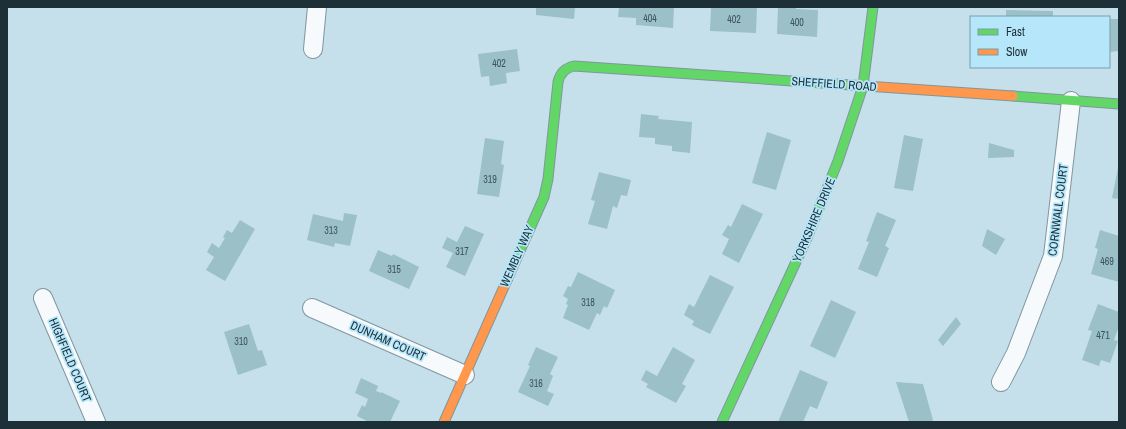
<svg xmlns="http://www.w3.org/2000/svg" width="1126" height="429" viewBox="0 0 1126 429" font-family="'Archivo Narrow',sans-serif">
<rect width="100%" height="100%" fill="#c5e0eb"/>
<g fill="#9bc0c7">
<path d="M536,7h39l-1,12 -38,-4z"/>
<path d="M619,7h55l-1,21 -37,-3v-7l-18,-1z"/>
<path d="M711,7h46l-1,26 -46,-2z"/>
<path d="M778,7h18v2l22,1 -1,27 -40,-3z"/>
<path d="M1006,10l47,1v6h-47z"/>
<path d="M1109,19h10v32l-10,1z"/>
<path d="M517,49l3,22 -14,2 1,10 -17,3 -1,-10 -8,1 -3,-23z"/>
<path d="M641,114l18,2 -1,3 34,3 -2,31 -18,-2v-5l-17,-2v-6l-16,-1z"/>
<path d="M767,132l24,8 -15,50 -24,-7z"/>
<path d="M904,135l19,4 -10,52 -19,-3z"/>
<path d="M485,138l19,3 -3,23 3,1 -5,32 -22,-3z"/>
<path d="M989,143l25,7v7l-26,1z"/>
<path d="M1118,168h1v31l-7,-1z"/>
<path d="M599,172l32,8 -4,16 -6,-1 -4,13 -4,-2 -6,23 -19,-5 7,-23 -4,-1z"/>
<path d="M742,204l21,10 -24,49 -17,-9 7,-15 -7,-4 6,-10 3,2z"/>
<path d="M877,212l19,8 -11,26 4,2 -12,29 -19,-8 11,-27 -3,-1z"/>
<path d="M344,213l13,2 -7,31 -15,-3 -1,4 -27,-7 6,-26 30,7z"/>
<path d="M240,220l15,9 -30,52 -19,-11 8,-13 -7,-5 5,-9 7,5 6,-10 -2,-1 4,-7 5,3z"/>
<path d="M465,226l19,8 -19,42 -19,-9 7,-14 -11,-5 5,-11 10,5z"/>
<path d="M987,229l18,10 -9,16 -14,-9z"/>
<path d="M1100,230l19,6v46l-28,-8 7,-25 -3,-1z"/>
<path d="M378,250l14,6 1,-2 26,13 -10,22 -40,-18z"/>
<path d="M578,272l37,18 -8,18 -3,-2 -4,9 -3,-2 -8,17 -26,-12 5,-13 -2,-1 2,-5 -5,-3 5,-10 3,1z"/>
<path d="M710,275l24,12 -24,47 -18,-9 2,-4 -10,-6 5,-11 5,3z"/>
<path d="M831,300l25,12 -21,46 -25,-12z"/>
<path d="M1098,304l21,8v14l-5,14 4,1 -8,22 -9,-3 -2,6 -17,-6 10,-29 -4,-1z"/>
<path d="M956,317l5,7 -18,22 -5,-6z"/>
<path d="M249,324l9,27 4,-1 5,15 -29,10 -14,-43z"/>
<path d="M536,347l22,10 -8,17 3,2 -6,15 7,3 -6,12 -30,-14 12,-26 -2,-1z"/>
<path d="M673,347l22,13 -13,24 4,2 -10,17 -30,-16 2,-3 -7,-4 5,-10 11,6z"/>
<path d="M800,370l28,12 -11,27 -7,-3 -7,16h-25z"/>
<path d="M361,378l17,8 -2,5 5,2v-1l19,9 -10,21h-21l-12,-6 5,-11 3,2 3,-8 -13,-6z"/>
<path d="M896,382l27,2 10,36 -3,2h-21z"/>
</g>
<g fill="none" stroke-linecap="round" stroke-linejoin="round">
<g stroke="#81969e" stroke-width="20">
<g id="street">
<path d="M313,49l4,-42"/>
<path d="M43,298l53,124"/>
<path d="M312,308l153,67"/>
<path d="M1001,382l15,-29 37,-97 18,-155"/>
</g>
</g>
<g stroke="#81969e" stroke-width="11">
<g id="fast">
<path d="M1013,96l106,8"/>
<path d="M507,280l37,-83 4,-18 10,-97c2,-9 7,-14 16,-16l277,19"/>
<path d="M722,422l85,-184 31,-77 25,-75 10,-79"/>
</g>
</g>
<g stroke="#81969e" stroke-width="11">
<g id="slow">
<path d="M851,85l162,11"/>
<path d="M444,422l63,-142"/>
</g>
</g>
<use href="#street" stroke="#f6fafc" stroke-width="18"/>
<use href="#fast" stroke="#63d668" stroke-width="9"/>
<use href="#slow" stroke="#ff974d" stroke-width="9"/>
</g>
<g text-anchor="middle" stroke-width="3.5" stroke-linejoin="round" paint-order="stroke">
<g font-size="10" fill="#3c545c">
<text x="650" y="22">404</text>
<text x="734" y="23">402</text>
<text x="797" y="26">400</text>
<text x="499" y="67">402</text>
<text x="490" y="183">319</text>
<text x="331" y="234">313</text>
<text x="462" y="255">317</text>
<text x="1107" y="265">469</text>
<text x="394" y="273">315</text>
<text x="588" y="306">318</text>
<text x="1103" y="339">471</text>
<text x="241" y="345">310</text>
<text x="536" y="387">316</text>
</g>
<g font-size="12" fill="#1d3038" stroke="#b6e6fa">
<text transform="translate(834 84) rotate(4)" y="4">SHEFFIELD ROAD</text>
<text transform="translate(1058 210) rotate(-83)" y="4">CORNWALL COURT</text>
<text transform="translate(814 220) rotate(-67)" y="4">YORKSHIRE DRIVE</text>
<text transform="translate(517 256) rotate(-66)" y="4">WEMBLY WAY</text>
<text transform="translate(388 341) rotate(24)" y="4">DUNHAM COURT</text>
<text transform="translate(70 360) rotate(67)" y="4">HIGHFIELD COURT</text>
</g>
</g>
<rect width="1126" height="429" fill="none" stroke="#1d3038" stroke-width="16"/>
<rect x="970" y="16" width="140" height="52" fill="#b6e6fa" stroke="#799dac"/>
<rect x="978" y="29" width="20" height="6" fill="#63d668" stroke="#799dac"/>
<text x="1006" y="36" font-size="12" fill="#1d3038">Fast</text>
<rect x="978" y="49" width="20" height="6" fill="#ff974d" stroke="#799dac"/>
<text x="1006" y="56" font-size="12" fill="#1d3038">Slow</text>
</svg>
